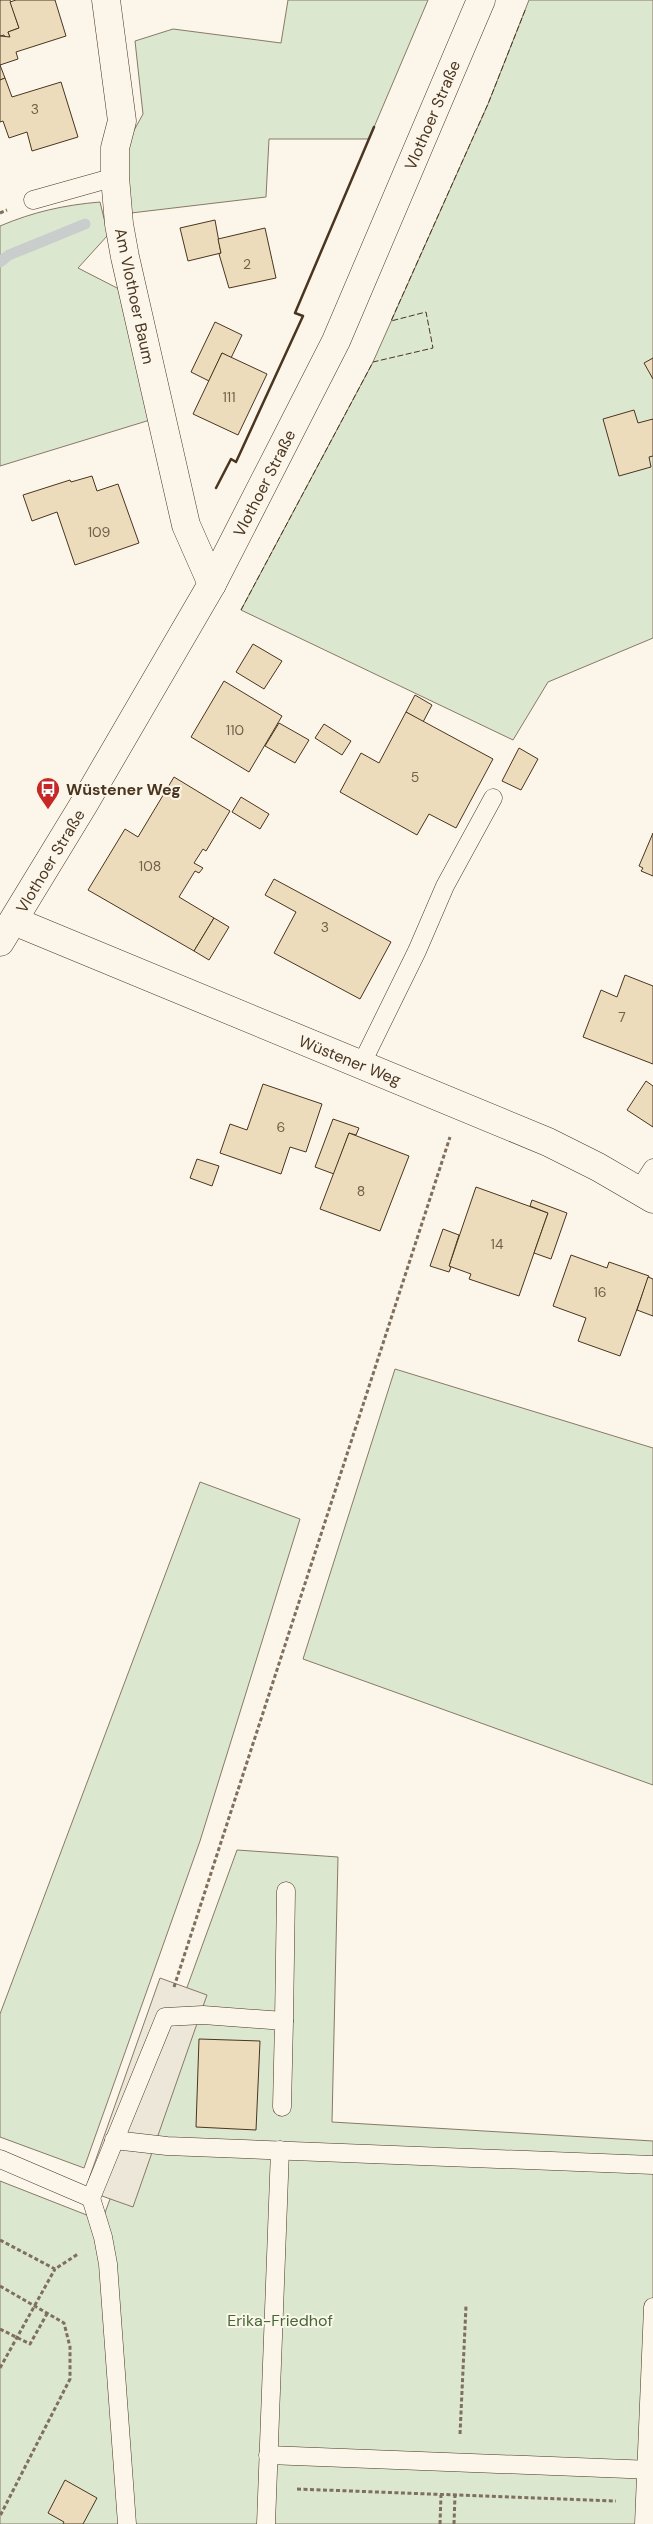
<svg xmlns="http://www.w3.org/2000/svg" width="653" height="2524" viewBox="0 0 653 2524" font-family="'DM Sans',sans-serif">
<rect width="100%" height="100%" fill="#fbf6e9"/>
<g fill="#dce7d0" stroke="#887966">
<path d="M288,0h140l-59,139h-100l-3,58 -135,16 -5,-68 17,-31 -8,-73 38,-12 108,14z"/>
<path d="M529,0h124v638l-105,44 -35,58 -272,-130 132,-248 115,-258z"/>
<path d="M100,202l8,33 -30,33 43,22 29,130 -150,46v-240c33,-14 64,-21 100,-24z"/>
<path d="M395,1369l258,79v337l-350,-126z"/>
<path d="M200,1482l100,37 -100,322 -116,327 -84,-31v-123z"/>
<path d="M237,1850l101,7 -6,265 321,19v383h-653v-343l102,40z"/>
</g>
<path fill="#ede7d9" stroke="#887966" d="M160,1978l47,17 -74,212 -48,-17z"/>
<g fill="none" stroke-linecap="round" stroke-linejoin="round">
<path stroke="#c9cecd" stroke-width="11" d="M0,262l9,-7 76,-31"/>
</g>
<g fill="#ecdcbc" stroke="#4a3520">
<path d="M0,0h10l9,28 -11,4 2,5 -5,1 -1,-3 -4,1z"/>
<path d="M16,0h39l11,36 -50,16 2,7 -18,6 5,13 -5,2v-44l10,1 -2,-5 11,-4 -9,-26z"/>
<path d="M5,78l7,19 49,-15 17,55 -46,14 -5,-19 -18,6 -6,-17 -3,1v-42z"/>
<path d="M215,220l6,33 -33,8 -8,-33z"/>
<path d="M265,228l11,50 -47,10 -10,-34 2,-1 -3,-14z"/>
<path d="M215,322l27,13 -11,23 -9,-5 -13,28 -18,-9z"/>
<path d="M222,353l45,21 -29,61 -45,-21z"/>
<path d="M653,358v21l-9,-16z"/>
<path d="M634,410l4,13 15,-4v37l-4,1 2,10 -32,9 -16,-57z"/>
<path d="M92,476l5,15 21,-7 21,59 -64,22 -18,-53 -25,9 -9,-26 47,-15 1,2z"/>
<path d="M253,644l29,17 -18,28 -28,-17z"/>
<path d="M224,681l58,35 -33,56 -58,-35z"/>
<path d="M415,695l17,10 -9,17 -17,-10z"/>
<path d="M406,712l87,47 -37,69 -27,-14 -12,21 -77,-43 21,-39 18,10z"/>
<path d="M279,723l30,17 -14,23 -30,-17z"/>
<path d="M324,724l27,17 -9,14 -27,-17z"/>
<path d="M519,748l19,11 -17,31 -19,-9z"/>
<path d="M174,777l56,34 -24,40 -3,-2 -9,14 9,5 -4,5 -4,-2 -16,26 35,21 -20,33 -106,-61 37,-61 13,8z"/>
<path d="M241,797l28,17 -9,15 -28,-17z"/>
<path d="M653,833v43l-12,-5 2,-3 -4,-2z"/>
<path d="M274,879l117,63 -31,57 -86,-46 22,-41 -31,-17z"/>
<path d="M214,918l15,9 -20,33 -15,-9z"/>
<path d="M625,975l28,11v78l-70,-27 18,-47 16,7z"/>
<path d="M646,1081l7,5v41l-26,-17z"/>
<path d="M263,1084l59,20 -16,48 -16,-5 -9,27 -61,-21 10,-29 17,6z"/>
<path d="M333,1119l26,9 -3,7 -7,-2 -15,41 -19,-7z"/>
<path d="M349,1133l60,23 -29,75 -60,-22z"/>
<path d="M197,1159l22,7 -7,20 -22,-8z"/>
<path d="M476,1187l72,26 -29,83 -50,-17 2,-5 -22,-8z"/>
<path d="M532,1200l35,13 -16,46 -17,-6 14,-40 -18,-7z"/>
<path d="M443,1229l16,6 -10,31 2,1 -2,5 -19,-6z"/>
<path d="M571,1255l36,13 2,-6 40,14 -29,80 -42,-15 8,-23 -33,-12z"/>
<path d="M648,1277l5,2v37l-16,-6z"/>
<path d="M199,2039l61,2 -4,89 -60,-3z"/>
<path d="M65,2480l32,18 -14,26h-20l1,-2 -16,-9z"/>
</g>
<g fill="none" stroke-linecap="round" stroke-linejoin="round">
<g stroke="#4a3520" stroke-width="19">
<g id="service">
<path d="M33,200l82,-23"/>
<path d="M361,1065l56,-114 28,-65 48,-88"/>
<path d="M638,1191l15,-23"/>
<path d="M284,2021l2,-130"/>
<path d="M114,2140l53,6 486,19"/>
<path d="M0,2159l91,39"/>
<path d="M268,2455l385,15"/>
<path d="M127,2524l-19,-260 -5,-27 -12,-39 74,-181 38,-2 81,6 -2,86"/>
<path d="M266,2524l14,-374"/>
<path d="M644,2524l9,-217"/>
</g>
</g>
<g stroke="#4a3520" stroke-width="29">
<g id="minor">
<path d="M106,0l16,121 -7,27v29l4,47 6,33 61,268 26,59"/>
<path d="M14,921l534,221 50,25 55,32"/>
</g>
</g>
<g stroke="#4a3520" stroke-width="29">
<path id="tertiary" d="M0,942l84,-138 128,-220 70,-137 54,-106 145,-341"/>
</g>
<g stroke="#7f6f5c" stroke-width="3" stroke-dasharray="4 2.5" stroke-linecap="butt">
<path d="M0,213l7,-3"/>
<path d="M174,1987l276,-850"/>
<path d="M0,2240l55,29 23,-15"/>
<path d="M0,2286l64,37 6,24v32l-70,137"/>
<path d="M0,2329l30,15 18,-32"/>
<path d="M0,2368l55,-99"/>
<path d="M460,2434l6,-128"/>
<path d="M297,2489l319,12"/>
<path d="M440,2524l1,-29"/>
<path d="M454,2524l1,-29"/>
</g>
<use href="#service" stroke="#fbf6e9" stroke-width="18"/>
<use href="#minor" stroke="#fbf6e9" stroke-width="28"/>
<use href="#tertiary" stroke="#fbf6e9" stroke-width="28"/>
<path stroke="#4a3520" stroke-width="1" stroke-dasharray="6 2.5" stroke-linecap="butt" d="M241,610l132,-248 60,-14 -7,-36 -35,9 97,-217 38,-96"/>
<path stroke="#4a3520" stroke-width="2.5" d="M216,488l15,-29 5,3 67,-146 -8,-3 79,-186"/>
</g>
<defs>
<g id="bus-pin" transform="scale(1.25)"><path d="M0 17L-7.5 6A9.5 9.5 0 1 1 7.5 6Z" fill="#c62828" stroke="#fbf6e9"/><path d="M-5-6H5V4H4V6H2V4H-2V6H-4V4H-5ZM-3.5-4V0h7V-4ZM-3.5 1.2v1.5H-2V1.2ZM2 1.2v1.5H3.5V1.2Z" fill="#fff"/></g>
</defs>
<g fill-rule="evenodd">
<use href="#bus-pin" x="48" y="789"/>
</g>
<g text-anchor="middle" stroke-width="4" stroke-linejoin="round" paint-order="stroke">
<g font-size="14" fill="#725f47">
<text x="35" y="114">3</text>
<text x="247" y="269">2</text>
<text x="229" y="402">111</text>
<text x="99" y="537">109</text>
<text x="235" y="735">110</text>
<text x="415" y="782">5</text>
<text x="150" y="871">108</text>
<text x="325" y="932">3</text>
<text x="622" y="1022">7</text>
<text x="281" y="1132">6</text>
<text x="361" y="1196">8</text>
<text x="497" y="1249">14</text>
<text x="600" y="1297">16</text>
</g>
<g font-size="16" fill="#4a3520" stroke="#fbf6e9">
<text transform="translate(432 115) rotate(-67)" y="6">Vlothoer Straße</text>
<text transform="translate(135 296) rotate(78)" y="6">Am Vlothoer Baum</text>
<text transform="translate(264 483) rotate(-63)" y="6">Vlothoer Straße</text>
<text transform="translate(50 861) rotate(-59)" y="6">Vlothoer Straße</text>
<text transform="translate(350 1060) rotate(22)" y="6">Wüstener Weg</text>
</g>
<g font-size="16" font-weight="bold" fill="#4a3520" stroke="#fbf6e9" text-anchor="start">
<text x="66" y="795">Wüstener Weg</text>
</g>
<g font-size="16" fill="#436837" stroke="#fbf6e9">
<text x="280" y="2326">Erika-Friedhof</text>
</g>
</g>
</svg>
